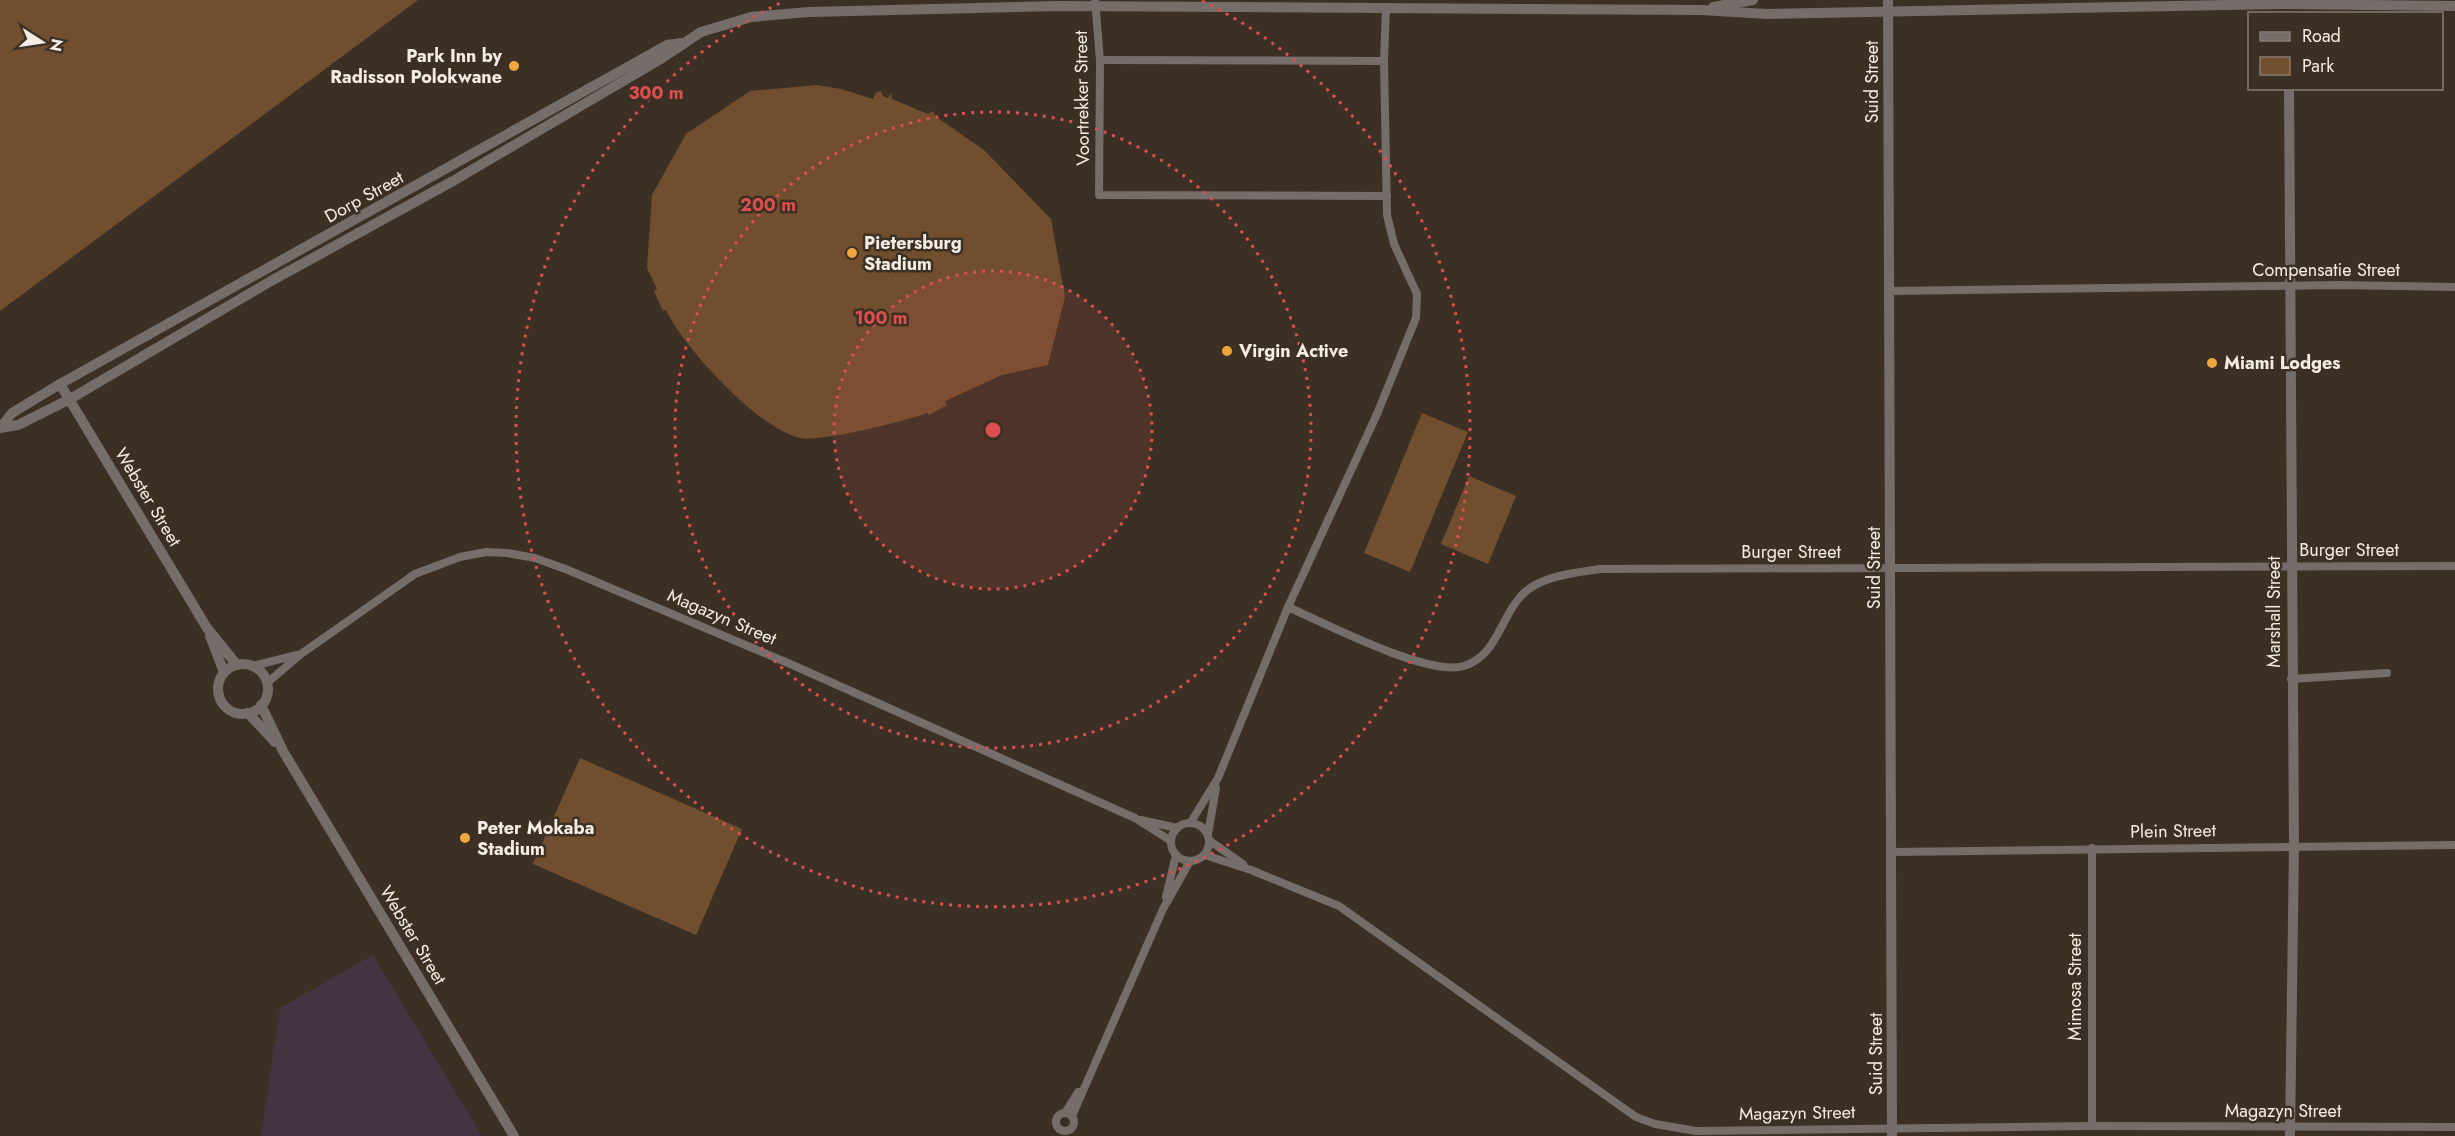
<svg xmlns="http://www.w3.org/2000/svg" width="2455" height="1136" viewBox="0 0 2455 1136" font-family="Jost,sans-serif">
<rect width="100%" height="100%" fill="#3c3025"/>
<path fill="#433442" d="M373,955l109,181h-221l19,-128z"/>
<g fill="#704e2e">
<path d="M0,0h418l-418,311z"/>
<path d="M817,85l24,4 32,10 3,-7 5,-1 2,5 5,2 3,-5 1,6 36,15 5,-3 2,5 49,34 67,69 14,78 -17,68 -46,10 -57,26 2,4 -18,10 -2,-2c-22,8 -104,29 -126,25 -41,-7 -118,-91 -135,-128l-3,1 -9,-20 3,-2 -10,-21 5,-73 34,-61 64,-43z"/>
<path d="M1422,413l46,19 -58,140 -46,-19z"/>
<path d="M1469,476l47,20 -28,68 -47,-20z"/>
<path d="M580,758l162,71 -46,106 -163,-71z"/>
</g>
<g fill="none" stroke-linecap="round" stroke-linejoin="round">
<g stroke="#756d6a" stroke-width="8">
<path d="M1095,0l5,60 -1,135 288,1"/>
<path d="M1100,60l284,1"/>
<path d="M1889,291l450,-6 116,2"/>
<path d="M1288,607c36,16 140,70 176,59 32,-10 36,-46 56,-69 18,-21 54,-24 80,-28l855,-3"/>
<path d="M252,666l45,-11"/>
<path d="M2291,679l96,-6"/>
<path d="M267,683l34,-29 114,-80 45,-17 26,-5 21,1 28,5 33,12 220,93 347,155 36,23"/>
<path d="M1141,820l36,8"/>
<path d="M1191,822l27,-44 70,-171 89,-193 39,-96 1,-24 -23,-50 -7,-29 -3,-154 2,-53"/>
<circle cx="1190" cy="842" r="19"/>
<path d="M1208,834l8,-46"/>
<path d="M1210,841l33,23"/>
<path d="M2092,848v278"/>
<path d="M1892,852l563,-7"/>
<path d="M1205,855l46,15 88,36 297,211 19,7 41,7 396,-5 363,1"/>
<path d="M1166,897l10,-42"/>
<circle cx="1065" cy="1122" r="9"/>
<path d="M1065,1113l13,-21"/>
<path d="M1072,1116l91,-207 27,-48"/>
</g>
<g stroke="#756d6a" stroke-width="10">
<path d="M1888,0l4,1136"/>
<path d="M1713,7l40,-7"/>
<path d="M2289,88l5,757 -4,291"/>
<path d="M60,384l147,244 30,37"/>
<path d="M1,427l11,-14 48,-29 607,-339 14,-2"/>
<path d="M0,428l18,-3 52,-26 201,-118 182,-100 206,-121 42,-28 50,-15 58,-5 248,-6 644,4 66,4 511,-10 177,2"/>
<path d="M210,636l14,36"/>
<circle cx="243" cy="689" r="25"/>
<path d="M261,705l22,46 231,385"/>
<path d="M248,713l27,29"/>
</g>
</g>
<circle cx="993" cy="430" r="159" fill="#dc4f4e" fill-opacity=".12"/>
<g fill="none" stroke="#dc4f4e" stroke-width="3" stroke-dasharray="3 6">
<circle cx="993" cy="430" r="159"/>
<circle cx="993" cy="430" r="318"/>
<path d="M1202 1A477 477 0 1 1 784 1"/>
</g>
<g fill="#efa73d" stroke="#3c3025" stroke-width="2">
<circle cx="514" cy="66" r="6"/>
<circle cx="852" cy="253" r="6"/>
<circle cx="1227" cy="351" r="6"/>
<circle cx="2212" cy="363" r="6"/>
<circle cx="465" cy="838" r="6"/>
</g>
<g text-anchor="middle" stroke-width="5" stroke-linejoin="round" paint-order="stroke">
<g font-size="18" font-weight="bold" fill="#f4ece5" stroke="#3c3025" text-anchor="start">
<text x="502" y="62" text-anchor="end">Park Inn by<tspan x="502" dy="21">Radisson Polokwane</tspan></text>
<text x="864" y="249">Pietersburg<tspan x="864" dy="21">Stadium</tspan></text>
<text x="1239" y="357">Virgin Active</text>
<text x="2224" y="369">Miami Lodges</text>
<text x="477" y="834">Peter Mokaba<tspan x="477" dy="21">Stadium</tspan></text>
</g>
<g font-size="18" fill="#f4ece5" stroke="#3c3025">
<text transform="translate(1872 82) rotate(-90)" y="6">Suid Street</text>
<text transform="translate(1082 98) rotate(-91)" y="6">Voortrekker Street</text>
<text transform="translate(364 197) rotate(-29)" y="6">Dorp Street</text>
<text x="2326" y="276">Compensatie Street</text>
<text transform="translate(148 497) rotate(59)" y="6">Webster Street</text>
<text x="2349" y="556">Burger Street</text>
<text x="1791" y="558">Burger Street</text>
<text transform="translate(1874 568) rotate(-90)" y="6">Suid Street</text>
<text transform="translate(2274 612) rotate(-90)" y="6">Marshall Street</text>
<text transform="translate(722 617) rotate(23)" y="6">Magazyn Street</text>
<text transform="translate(2173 831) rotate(-1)" y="6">Plein Street</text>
<text transform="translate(413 935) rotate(59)" y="6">Webster Street</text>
<text transform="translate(2075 987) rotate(-90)" y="6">Mimosa Street</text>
<text transform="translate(1876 1054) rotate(-90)" y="6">Suid Street</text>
<text x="2283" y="1117">Magazyn Street</text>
<text transform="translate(1797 1113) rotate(-1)" y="6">Magazyn Street</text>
</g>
</g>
<circle cx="993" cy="430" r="9" fill="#dc4f4e" stroke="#3c3025" stroke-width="3"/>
<g font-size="18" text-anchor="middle" font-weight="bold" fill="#dc4f4e" stroke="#3c3025" stroke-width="5" stroke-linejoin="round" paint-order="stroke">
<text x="656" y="99">300 m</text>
<text x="768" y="211">200 m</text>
<text x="881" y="324">100 m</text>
</g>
<rect x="2248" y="12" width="195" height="78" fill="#3c3025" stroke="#867b72" stroke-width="1.5"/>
<rect x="2260" y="32" width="30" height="9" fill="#756d6a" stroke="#867b72" stroke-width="1.5"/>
<text x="2302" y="42" font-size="18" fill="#f4ece5">Road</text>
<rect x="2260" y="57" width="30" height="18" fill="#704e2e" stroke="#867b72" stroke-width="1.5"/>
<text x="2302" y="72" font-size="18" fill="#f4ece5">Park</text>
<g transform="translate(42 42) rotate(102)" stroke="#3c3025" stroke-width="4.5" paint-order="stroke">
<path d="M0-4.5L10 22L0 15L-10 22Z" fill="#f4ece5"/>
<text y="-9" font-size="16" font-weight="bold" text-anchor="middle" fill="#f4ece5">N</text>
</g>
</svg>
